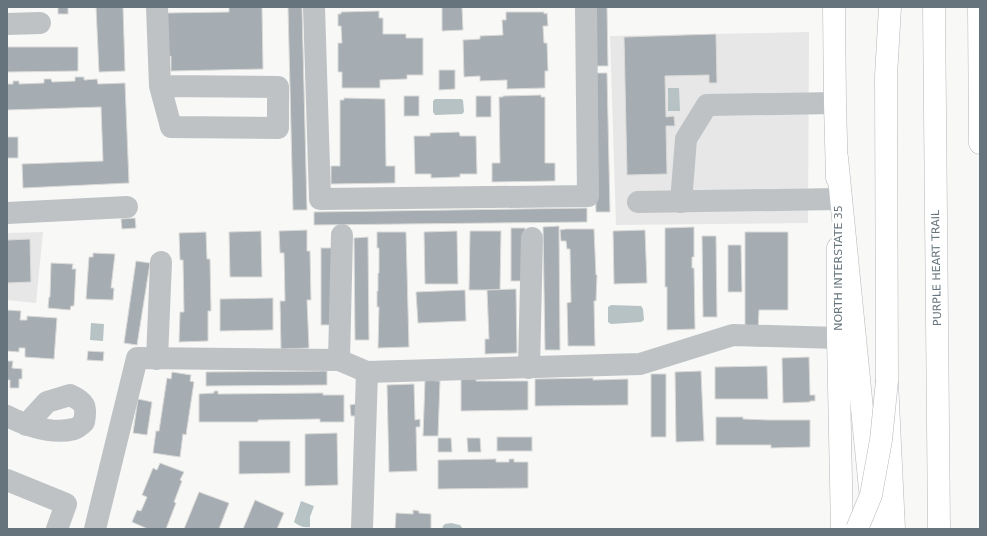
<svg xmlns="http://www.w3.org/2000/svg" width="987" height="536" viewBox="0 0 987 536" font-family="'DejaVu Sans',sans-serif">
<rect width="100%" height="100%" fill="#f8f8f6"/>
<g fill="#e6e7e6">
<path d="M809,32l-1,191 -192,2 -6,-189z"/>
<path d="M43,232l-7,71 -29,-3v-67z"/>
</g>
<g fill="#b7c2c5">
<path d="M668,88h11l1,23h-12z"/>
<path d="M435,99h26l2,1 1,12 -2,2 -27,1 -2,-3v-11z"/>
<path d="M611,305l30,1 2,3 1,11 -3,2 -30,2 -3,-2v-15z"/>
<path d="M91,323l13,1 -1,17 -13,-1z"/>
<path d="M301,501l13,5 -4,11v10c-7,1 -11,-1 -16,-5z"/>
<path d="M451,523l9,2 3,4h-21l1,-3 2,-2z"/>
</g>
<g fill="#a6adb2" stroke="#dadad8">
<rect x="58" y="7" width="10" height="7"/>
<path d="M96,7h27l2,64 -26,1z"/>
<path d="M229,7h33l1,62 -92,2v-15l-3,1 -1,-44 62,-1z"/>
<path d="M288,7h14l5,203h-14z"/>
<path d="M442,7h20l1,23 -21,1z"/>
<path d="M593,7h14l1,59h-13z"/>
<path d="M379,11v7h4v16h23v4h17v37h-16v4l-27,1v8h-38v-16h-4v-29h4l-1,-17h-3v-12h3v-2z"/>
<path d="M506,12h38v2l3,-1 1,13h-5l1,17h3l1,28h-3v17l-38,1v-9l-27,1v-5l-16,1 -1,-37 17,-1v-3l23,-1 -1,-15h4z"/>
<path d="M716,34l1,49h-8v-8l-44,1 1,41 8,-1 1,10h-9l1,48 -40,1 -3,-138z"/>
<path d="M7,47h71v24l-71,1z"/>
<path d="M439,70h16v19l-16,1z"/>
<path d="M593,73h14l3,139h-14z"/>
<path d="M75,77h9v3l13,-1 1,5 27,-1 4,100 -106,5 -1,-24 81,-3 -2,-54 -94,3v-26h6v-3h6v3l25,-1v-4h7l1,3 23,-1z"/>
<path d="M541,95v2h4v66h10v18l-63,1v-19h8l-1,-66h4v-1z"/>
<rect x="404" y="96" width="15" height="20"/>
<rect x="476" y="96" width="15" height="21"/>
<path d="M344,98l41,1 1,67h9v17l-64,1v-18h9v-66h4z"/>
<path d="M459,132l1,4h16l1,38h-17v3l-29,1v-4h-16l-1,-38h16v-3z"/>
<rect x="7" y="137" width="11" height="21"/>
<path d="M587,208v14l-273,3v-13z"/>
<path d="M135,218l1,10 -14,1 -1,-10z"/>
<path d="M559,226l1,124h-15l-2,-123z"/>
<path d="M694,227v30h-2v11h2l1,61 -28,1v-43h-2v-59z"/>
<rect x="511" y="228" width="14" height="53"/>
<path d="M566,229h28l2,46h1l-1,26h-2l1,45h-27l-1,-43 4,-1 -1,-53h-3l-1,-8h-5l-1,-11z"/>
<path d="M307,230v21h3l1,49h-4l2,48 -28,1 -1,-48h5l-1,-48h-4l-1,-22z"/>
<path d="M645,230l2,53 -33,1 -1,-53z"/>
<path d="M261,231l1,46h-32l-1,-45z"/>
<path d="M457,231l1,53h-33l-1,-52z"/>
<path d="M470,231h31l-1,59h-31z"/>
<path d="M206,232l1,27h3l1,52h-3v30l-29,1 1,-30h4l-1,-52h-3l-1,-27z"/>
<path d="M377,232h29l3,115 -31,1 1,-41h-2v-16h1v-18h1v-25h-2z"/>
<path d="M745,232h43v78h-29l-1,22h-13z"/>
<path d="M702,236h14l1,81h-14z"/>
<path d="M368,237l1,103h-14l-1,-102z"/>
<path d="M30,239l1,43 -24,1v-43z"/>
<path d="M728,245h13l1,47h-14z"/>
<rect x="321" y="248" width="14" height="77"/>
<path d="M93,253l22,1 -4,34h3l-1,12 -27,-1 3,-42h4z"/>
<path d="M136,261l14,2 -13,82 -13,-2z"/>
<path d="M51,263l22,1 -1,5h4l-2,37h-3l-1,4 -22,-2 1,-11h1z"/>
<path d="M516,289l1,64 -32,1v-15h4l-2,-49z"/>
<path d="M465,290l1,31 -48,2 -2,-31z"/>
<path d="M273,298v32l-53,1v-32z"/>
<path d="M7,310l14,1 -1,9h7v-4l30,2 -3,41 -29,-2v-9h-6v4l-12,-1z"/>
<path d="M88,351l16,1 -1,9 -16,-1z"/>
<path d="M809,357l1,38h5v6h-5v1l-27,1 -1,-45z"/>
<path d="M7,361h6l-1,7 10,1v10h-3v9h-9v-8h-3z"/>
<path d="M767,366l1,33h-53v-32z"/>
<path d="M327,371v14l-121,1v-14z"/>
<path d="M701,371l3,70 -28,1 -1,-70z"/>
<path d="M172,372l19,3 -1,6 4,1 -8,53 -3,-1 -3,23 -27,-4 3,-22h3l8,-53 4,1z"/>
<rect x="651" y="374" width="15" height="63"/>
<path d="M461,378h15v3h52v29l-67,1z"/>
<path d="M593,378v2l35,-1v26l-93,1v-27z"/>
<path d="M425,380l15,1 -2,55h-15z"/>
<path d="M414,384l1,36 5,-1v8h-4l1,44 -28,1 -2,-87z"/>
<path d="M214,391h4v3l105,-1v2h21v27h-24v-3l-62,1v2h-59v-28l15,-1z"/>
<path d="M138,399l14,3 -5,33 -14,-2z"/>
<path d="M356,404l1,12h-6l-1,-11z"/>
<path d="M716,417h27v2l26,1h41v27l-39,1v-3h-55z"/>
<path d="M337,433l1,52 -33,1v-52z"/>
<rect x="497" y="437" width="35" height="14"/>
<path d="M438,438h13l1,14h-14z"/>
<path d="M467,438h13l1,14h-13z"/>
<path d="M239,441h51v32l-51,1z"/>
<path d="M496,459v3h13v-3h5v3h14v26l-90,1v-29z"/>
<path d="M160,463l24,9 -4,8 2,1 -8,21 2,1 -10,26h-18l-16,-7 5,-12 4,1 6,-14 -5,-2 11,-27 4,2z"/>
<path d="M199,492l30,11 -10,26h-35z"/>
<path d="M255,500l29,13 -7,16h-34z"/>
<path d="M413,510l6,1v2l12,1v15h-36l1,-16 17,1z"/>
</g>
<g fill="none" stroke-linecap="round" stroke-linejoin="round">
<g stroke="#b2b7b9" stroke-width="23">
<g id="major">
<path d="M834,7l1,96 2,75"/>
<path d="M838,248v90l4,191"/>
</g>
</g>
<g stroke="#b4b7ba" stroke-width="23">
<g id="highway">
<path d="M890,7l-4,69 1,305 7,148"/>
<path d="M934,7l5,522"/>
<path d="M979,7l1,136"/>
<path d="M837,158l37,371"/>
</g>
</g>
<g stroke="#bec2c5" stroke-width="22">
<path d="M157,7l3,79 11,41 107,1v-41l-118,-1"/>
<path d="M314,7l6,192 268,-3 -2,-189"/>
<path d="M7,24l33,-1"/>
<path d="M638,202l200,-3"/>
<path d="M681,202l5,-63 21,-34 128,-2"/>
<path d="M7,213l120,-6"/>
<path d="M157,359l4,-97"/>
<path d="M339,360l3,-125"/>
<path d="M529,368l3,-130"/>
<path d="M7,416c20,10 44,19 67,13 4,-1 7,-4 10,-7 3,-16 1,-20 -14,-27l-23,7 -21,23"/>
<path d="M7,480l59,24 -9,25"/>
<path d="M95,529l42,-171 202,2 28,12 273,-8 93,-29 105,3"/>
<path d="M362,529l5,-157"/>
</g>
<use href="#major" stroke="#fff" stroke-width="22"/>
<use href="#highway" stroke="#fff" stroke-width="22"/>
<g stroke="#b4b7ba" stroke-width="23" stroke-linecap="butt">
<path id="highway-bridge" d="M857,529l14,-34 10,-55 6,-59"/>
</g>
<use href="#highway-bridge" stroke="#fff" stroke-width="22"/>
</g>
<g text-anchor="middle" stroke-width="4" stroke-linejoin="round" paint-order="stroke">
<g font-size="11" fill="#66757d" stroke="#fff">
<text transform="translate(838 268) rotate(-90)" y="4">NORTH INTERSTATE 35</text>
<text transform="translate(936 268) rotate(-91)" y="4">PURPLE HEART TRAIL</text>
</g>
</g>
<rect width="987" height="536" fill="none" stroke="#66757d" stroke-width="16"/>
</svg>
